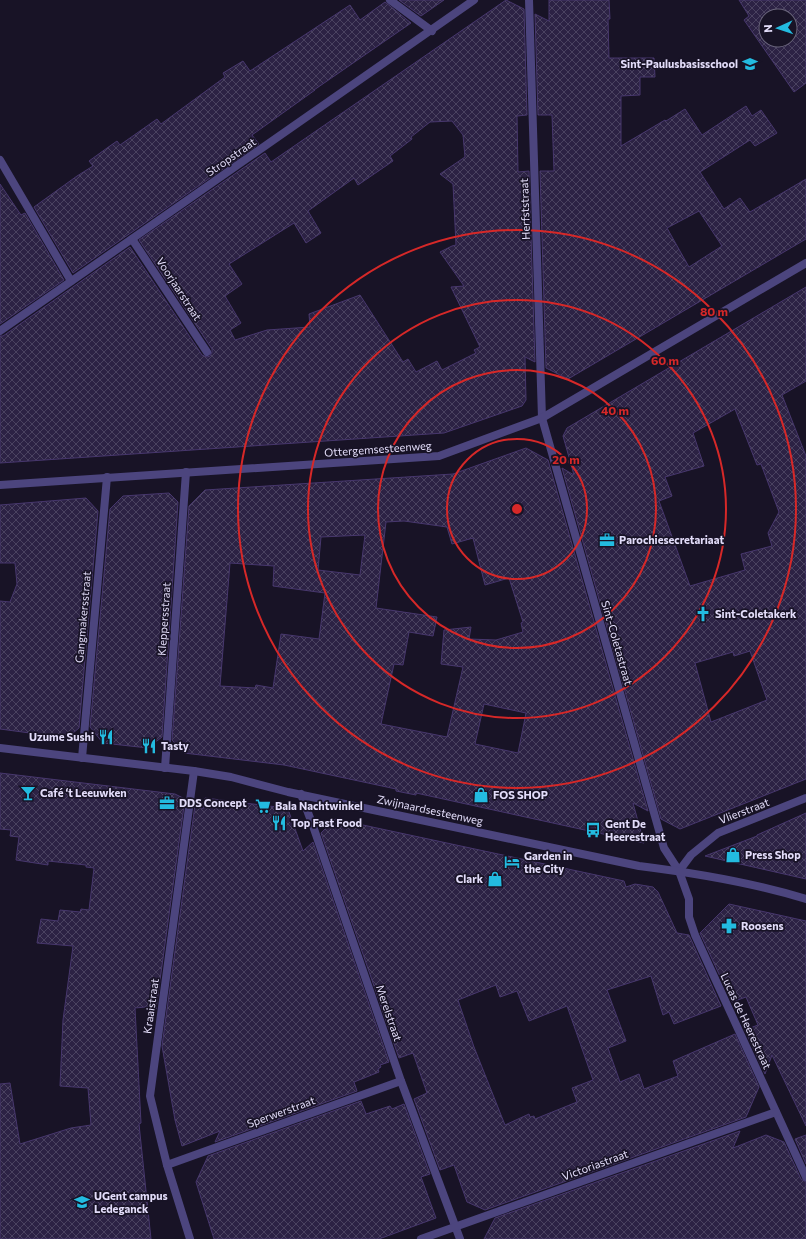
<svg xmlns="http://www.w3.org/2000/svg" width="806" height="1239" viewBox="0 0 806 1239" font-family="Commissioner,sans-serif">
<defs>
<pattern id="building-cross-hatch" width="8" height="8" patternUnits="userSpaceOnUse"><rect width="8" height="8" fill="#2c2244"/><path d="M0 0l8 8M0 8l8-8" fill="none" stroke="#4a4260"/></pattern>
</defs>
<rect width="100%" height="100%" fill="#181326"/>
<g fill="url(#building-cross-hatch)" stroke="#47376d" fill-rule="evenodd">
<path d="M399,0h45l-23,16z"/>
<path d="M506,0l18,9 3,106 -10,1 1,56 11,-1 6,191 -10,-5 1,43 -4,6 -78,27 -444,30v-127h3l127,-89 72,108 5,2 3,-1 2,-4v-3l-73,-109 126,-87 6,9zM452,121l11,14 2,22 -25,17 13,10 3,61 -4,1 -12,6 24,34 -13,1 29,60 -6,3 2,3 -34,17 -5,-9 -21,11 -8,-13 -5,3 -43,-67 -51,19 1,13 -43,3 -32,10 -5,-10 11,-7 -16,-27 17,-12 -13,-20 65,-41 12,20 15,-10 -13,-22 46,-33 4,7 35,-24 -3,-5 22,-17 -1,-2 19,-15z"/>
<path d="M549,0h60l1,19h-2l1,39h45l1,19h-15v18l-19,1v50l44,-26 1,1 19,-12 17,26 44,-29 6,10 9,-6 16,23 -22,13 -5,-6 -50,32 24,37 16,-11 10,14 56,-33v60l-238,140 -22,-11 -6,-197h14l-2,-56h-14l-3,-101 14,7zM699,211l23,35 -33,21 -22,-39z"/>
<path d="M739,0h67v83l-12,9 -50,-72 5,-4zM766,16h24v24h-24z"/>
<path d="M385,2l26,21 -97,67h1l-63,45 7,9 -186,129 -39,-66 43,-31 16,-10 -4,-5 18,-13 10,-7 3,4 37,-26 4,5 64,-47 -2,-4 20,-12 7,10 100,-66 10,15z"/>
<path d="M0,184l21,31 4,-2 39,67 -64,44z"/>
<path d="M806,287v94l-24,14 24,61v323l-126,50 -19,-10 -99,-351 12,7 -11,-39 4,-8zM735,409l22,56 4,-1 18,48 -11,21 4,13 -31,8 4,16 -55,16 -31,-85 13,-5 -7,-19 39,-11 -11,-33zM750,651l17,49 -56,22 -16,-59 38,-11 1,4z"/>
<path d="M526,448l22,12 100,351 -15,-8 11,40 -228,-50v2l-20,-4v-2l-112,-24 -100,-12 -12,-13 17,-234 16,-16 248,-16zM404,521l43,6 5,17 21,-6 12,47 24,-7 14,44 -2,1 2,9 -27,8 -27,-1 2,-12 -27,3 -3,34 22,3 -16,70 -66,-13 13,-60 9,1 6,-33 24,4 4,-19 -61,-9 10,-86zM365,535l-5,40 -42,-5 3,-33zM230,563l44,3 -1,20 52,7 -6,46 -38,-5 -8,54 -17,-3 -1,3 -35,-2zM484,704l42,9 -8,40 -43,-9z"/>
<path d="M169,493l9,9 -16,235 -14,11 -45,-5 -13,-16 20,-218 13,-13z"/>
<path d="M86,498l12,13 -19,217 -12,10 -67,-9v-128l10,1 7,-18 -2,-21h-15v-58z"/>
<path d="M0,773l175,21 10,5 -29,210v-3l-21,2 6,115 -2,1 12,115h-151v-155l10,-1 10,61 51,-16 20,-3 -3,-37 -28,-2 3,-66 10,-74 -36,-3 4,-24 17,2 2,-11 20,2 1,-3 8,1 5,-42 -8,-1v-2l-38,-4v4l-32,-5 3,-23 -9,-1 1,-6 -11,-1z"/>
<path d="M205,798l80,10 4,4 14,39 10,-9 76,220 -9,3 1,2 -3,2 1,3 -25,10 3,9 -142,51 5,-11 -38,15 -7,-26 -13,-74 33,-241 8,4z"/>
<path d="M806,813v66l-101,-23 52,-20v-1z"/>
<path d="M335,819l289,62 2,6 9,-3 18,3 5,5 19,41 12,2 32,71 -47,18 -5,-12 -6,3 -12,-39 -44,14 19,51 -18,7 12,34 19,-8 5,15 34,-13 -5,-15 62,-27 24,53 -13,30 -261,93 -18,-8 -13,-37 -14,5 -26,-71 13,-6 -14,-40 -14,5 -78,-225zM496,985l4,12 17,-6 12,30 38,-15 26,74 -21,8 5,14 -42,17 -1,-3 -4,1 -1,-3 -24,11 -31,-78 -16,-47z"/>
<path d="M729,904l77,17v205l-34,-71 -7,19 -20,-44 13,-5 -12,-28 -14,5 -32,-69z"/>
<path d="M361,1101l5,13 24,-8 2,3 12,-5 26,70 -9,3 15,41 -57,21h-165l-18,-57 12,-26z"/>
<path d="M740,1131l-7,17 33,-13 18,7 17,37 5,3v57h-322l11,-21z"/>
<path d="M806,1135v29l-11,-25z"/>
</g>
<g fill="none" stroke-linecap="round" stroke-linejoin="round">
<g stroke="#4c457e" stroke-width="8">
<path d="M390,0l42,31"/>
<path d="M0,160l71,121"/>
</g>
<path stroke="#4c457e" stroke-width="8" d="M132,239l75,113"/>
<g stroke="#4c457e" stroke-width="8">
<path d="M529,0l13,418 122,430 15,23 10,28v18l6,18 111,242"/>
<path d="M0,331l474,-331"/>
<path d="M82,758l25,-281"/>
<path d="M165,768l21,-296"/>
<path d="M301,794l12,32 88,255 59,158"/>
<path d="M679,871l12,-16 27,-22 88,-35"/>
<path d="M167,1165l234,-84"/>
<path d="M190,1239l-23,-74 -17,-69 44,-325"/>
<path d="M421,1239l355,-127"/>
</g>
<g stroke="#4c457e" stroke-width="8">
<path d="M0,485l439,-29 103,-38 264,-155"/>
<path d="M0,748l194,23 37,6 57,15 351,74c56,7 112,16 167,33"/>
</g>
</g>
<g fill="none" stroke="#d62828" stroke-width="2">
<circle cx="517" cy="509" r="70"/>
<circle cx="517" cy="509" r="139"/>
<circle cx="517" cy="509" r="209"/>
<circle cx="517" cy="509" r="279"/>
</g>
<defs>
<g id="school-bare" transform="scale(1.2)"><path d="M0-5L7-2L0 1L-7-2ZM-4 1L0 2.5L4 1V4Q0 6-4 4Z" fill="#23bbe0" stroke="#181326" stroke-width="2.5" paint-order="stroke"/></g>
<g id="office-bare" transform="scale(1.2)"><path d="M-6-3h4V-5.5h4V-3h4V5H-6ZM-1-4.5V-3h2v-1.5ZM-6 0V1H6V0Z" fill="#23bbe0" stroke="#181326" stroke-width="2.5" paint-order="stroke"/></g>
<g id="church-bare" transform="scale(1.2)"><path d="M-1.2-6h2.4v3.5h3.3v2.4h-3.3V6h-2.4V-.1h-3.3v-2.4h3.3Z" fill="#23bbe0" stroke="#181326" stroke-width="2.5" paint-order="stroke"/></g>
<g id="restaurant-bare" transform="scale(1.2)"><path d="M-5-6h1v4h1v-4h1v4h1v-4h1v5L-1.5 .5V6h-2V.5L-5-1ZM5-6V6H3V1.5H1.5Q1.5-4 5-6Z" fill="#23bbe0" stroke="#181326" stroke-width="2.5" paint-order="stroke"/></g>
<g id="bar-bare" transform="scale(1.2)"><path d="M-6-5H6L.8 .8V4.5H3.5V6h-7V4.5H-.8V.8Z" fill="#23bbe0" stroke="#181326" stroke-width="2.5" paint-order="stroke"/></g>
<g id="shop-bare" transform="scale(1.2)"><path d="M-5-2.5h2.3a2.7 3.5 0 0 1 5.4 0H5L5.5 6h-11ZM-1.5-2.5h3a1.5 2.3 0 0 0-3 0Z" fill="#23bbe0" stroke="#181326" stroke-width="2.5" paint-order="stroke"/></g>
<g id="supermarket-bare" transform="scale(1.2)"><path d="M-6-5.5h2.5l.6 2H6L4.5 2H-2.5L-4.4-4H-6ZM-1.5 3.2a1.3 1.3 0 1 0 .1 0ZM3 3.2a1.3 1.3 0 1 0 .1 0Z" fill="#23bbe0" stroke="#181326" stroke-width="2.5" paint-order="stroke"/></g>
<g id="bus-bare" transform="scale(1.2)"><path d="M-5-6H5V4H4V6H2V4H-2V6H-4V4H-5ZM-3.5-4V0h7V-4ZM-3.5 1.2v1.5H-2V1.2ZM2 1.2v1.5H3.5V1.2Z" fill="#23bbe0" stroke="#181326" stroke-width="2.5" paint-order="stroke"/></g>
<g id="hotel-bare" transform="scale(1.2)"><path d="M-6-4.5h1.5V1H6V5H4.5V3h-9V5H-6ZM-4 0a1.8 1.8 0 1 1 3.6 0ZM.5 0V-2.5h3Q6-2.5 6 0Z" fill="#23bbe0" stroke="#181326" stroke-width="2.5" paint-order="stroke"/></g>
<g id="pharmacy-bare" transform="scale(1.2)"><path d="M-2-6h4v4h4v4h-4v4h-4v-4h-4v-4h4Z" fill="#23bbe0" stroke="#181326" stroke-width="2.5" paint-order="stroke"/></g>
<g id="university-bare" transform="scale(1.2)"><path d="M0-5L7-2L0 1L-7-2ZM-4 1L0 2.5L4 1V4Q0 6-4 4Z" fill="#23bbe0" stroke="#181326" stroke-width="2.5" paint-order="stroke"/></g>
</defs>
<g fill-rule="evenodd">
<use href="#school-bare" x="750" y="64"/>
<use href="#office-bare" x="607" y="540"/>
<use href="#church-bare" x="703" y="614"/>
<use href="#restaurant-bare" x="106" y="737"/>
<use href="#restaurant-bare" x="149" y="746"/>
<use href="#bar-bare" x="28" y="793"/>
<use href="#shop-bare" x="481" y="795"/>
<use href="#office-bare" x="167" y="803"/>
<use href="#supermarket-bare" x="263" y="806"/>
<use href="#restaurant-bare" x="279" y="823"/>
<use href="#bus-bare" x="593" y="830"/>
<use href="#shop-bare" x="733" y="855"/>
<use href="#hotel-bare" x="512" y="862"/>
<use href="#shop-bare" x="495" y="879"/>
<use href="#pharmacy-bare" x="729" y="926"/>
<use href="#university-bare" x="82" y="1202"/>
</g>
<g text-anchor="middle" stroke-width="3.5" stroke-linejoin="round" paint-order="stroke">
<g font-size="11" font-weight="bold" fill="#e3ddfa" stroke="#181326" text-anchor="start">
<text x="738" y="68" text-anchor="end">Sint-Paulusbasisschool</text>
<text x="619" y="544">Parochiesecretariaat</text>
<text x="715" y="618">Sint-Coletakerk</text>
<text x="94" y="741" text-anchor="end">Uzume Sushi</text>
<text x="161" y="750">Tasty</text>
<text x="40" y="797">Café ‘t Leeuwken</text>
<text x="493" y="799">FOS SHOP</text>
<text x="179" y="807">DDS Concept</text>
<text x="275" y="810">Bala Nachtwinkel</text>
<text x="291" y="827">Top Fast Food</text>
<text x="605" y="828">Gent De<tspan x="605" dy="13">Heerestraat</tspan></text>
<text x="745" y="859">Press Shop</text>
<text x="524" y="860">Garden in<tspan x="524" dy="13">the City</tspan></text>
<text x="483" y="883" text-anchor="end">Clark</text>
<text x="741" y="930">Roosens</text>
<text x="94" y="1200">UGent campus<tspan x="94" dy="13">Ledeganck</tspan></text>
</g>
<g font-size="11" fill="#e3ddfa" stroke="#181326">
<text transform="translate(231 157) rotate(-35)" y="4">Stropstraat</text>
<text transform="translate(525 209) rotate(-92)" y="4">Herfststraat</text>
<text transform="translate(179 289) rotate(57)" y="4">Voorjaarstraat</text>
<text transform="translate(378 449) rotate(-4)" y="4">Ottergemsesteenweg</text>
<text transform="translate(83 617) rotate(-85)" y="4">Gangmakersstraat</text>
<text transform="translate(164 619) rotate(-86)" y="4">Kleppersstraat</text>
<text transform="translate(617 643) rotate(74)" y="4">Sint-Coletastraat</text>
<text transform="translate(430 810) rotate(12)" y="4">Zwijnaardsesteenweg</text>
<text transform="translate(744 811) rotate(-21)" y="4">Vlierstraat</text>
<text transform="translate(151 1006) rotate(-82)" y="4">Kraaistraat</text>
<text transform="translate(389 1013) rotate(71)" y="4">Merelstraat</text>
<text transform="translate(746 1021) rotate(65)" y="4">Lucas de Heerestraat</text>
<text transform="translate(281 1112) rotate(-20)" y="4">Sperwerstraat</text>
<text transform="translate(595 1165) rotate(-20)" y="4">Victoriastraat</text>
</g>
</g>
<circle cx="517" cy="509" r="6" fill="#d62828" stroke="#181326" stroke-width="2"/>
<g font-size="12" text-anchor="middle" font-weight="bold" fill="#d62828" stroke="#181326" stroke-width="3.5" stroke-linejoin="round" paint-order="stroke">
<text x="714" y="316">80 m</text>
<text x="665" y="365">60 m</text>
<text x="615" y="415">40 m</text>
<text x="566" y="464">20 m</text>
</g>
<g transform="translate(778 28) rotate(267)"><circle r="19" fill="#181326" stroke="#69647b"/>
<path d="M0-3L7 15L0 10L-7 15Z" fill="#23bbe0"/>
<text y="-6" font-size="11" font-weight="bold" text-anchor="middle" fill="#e3ddfa">N</text>
</g>
</svg>
